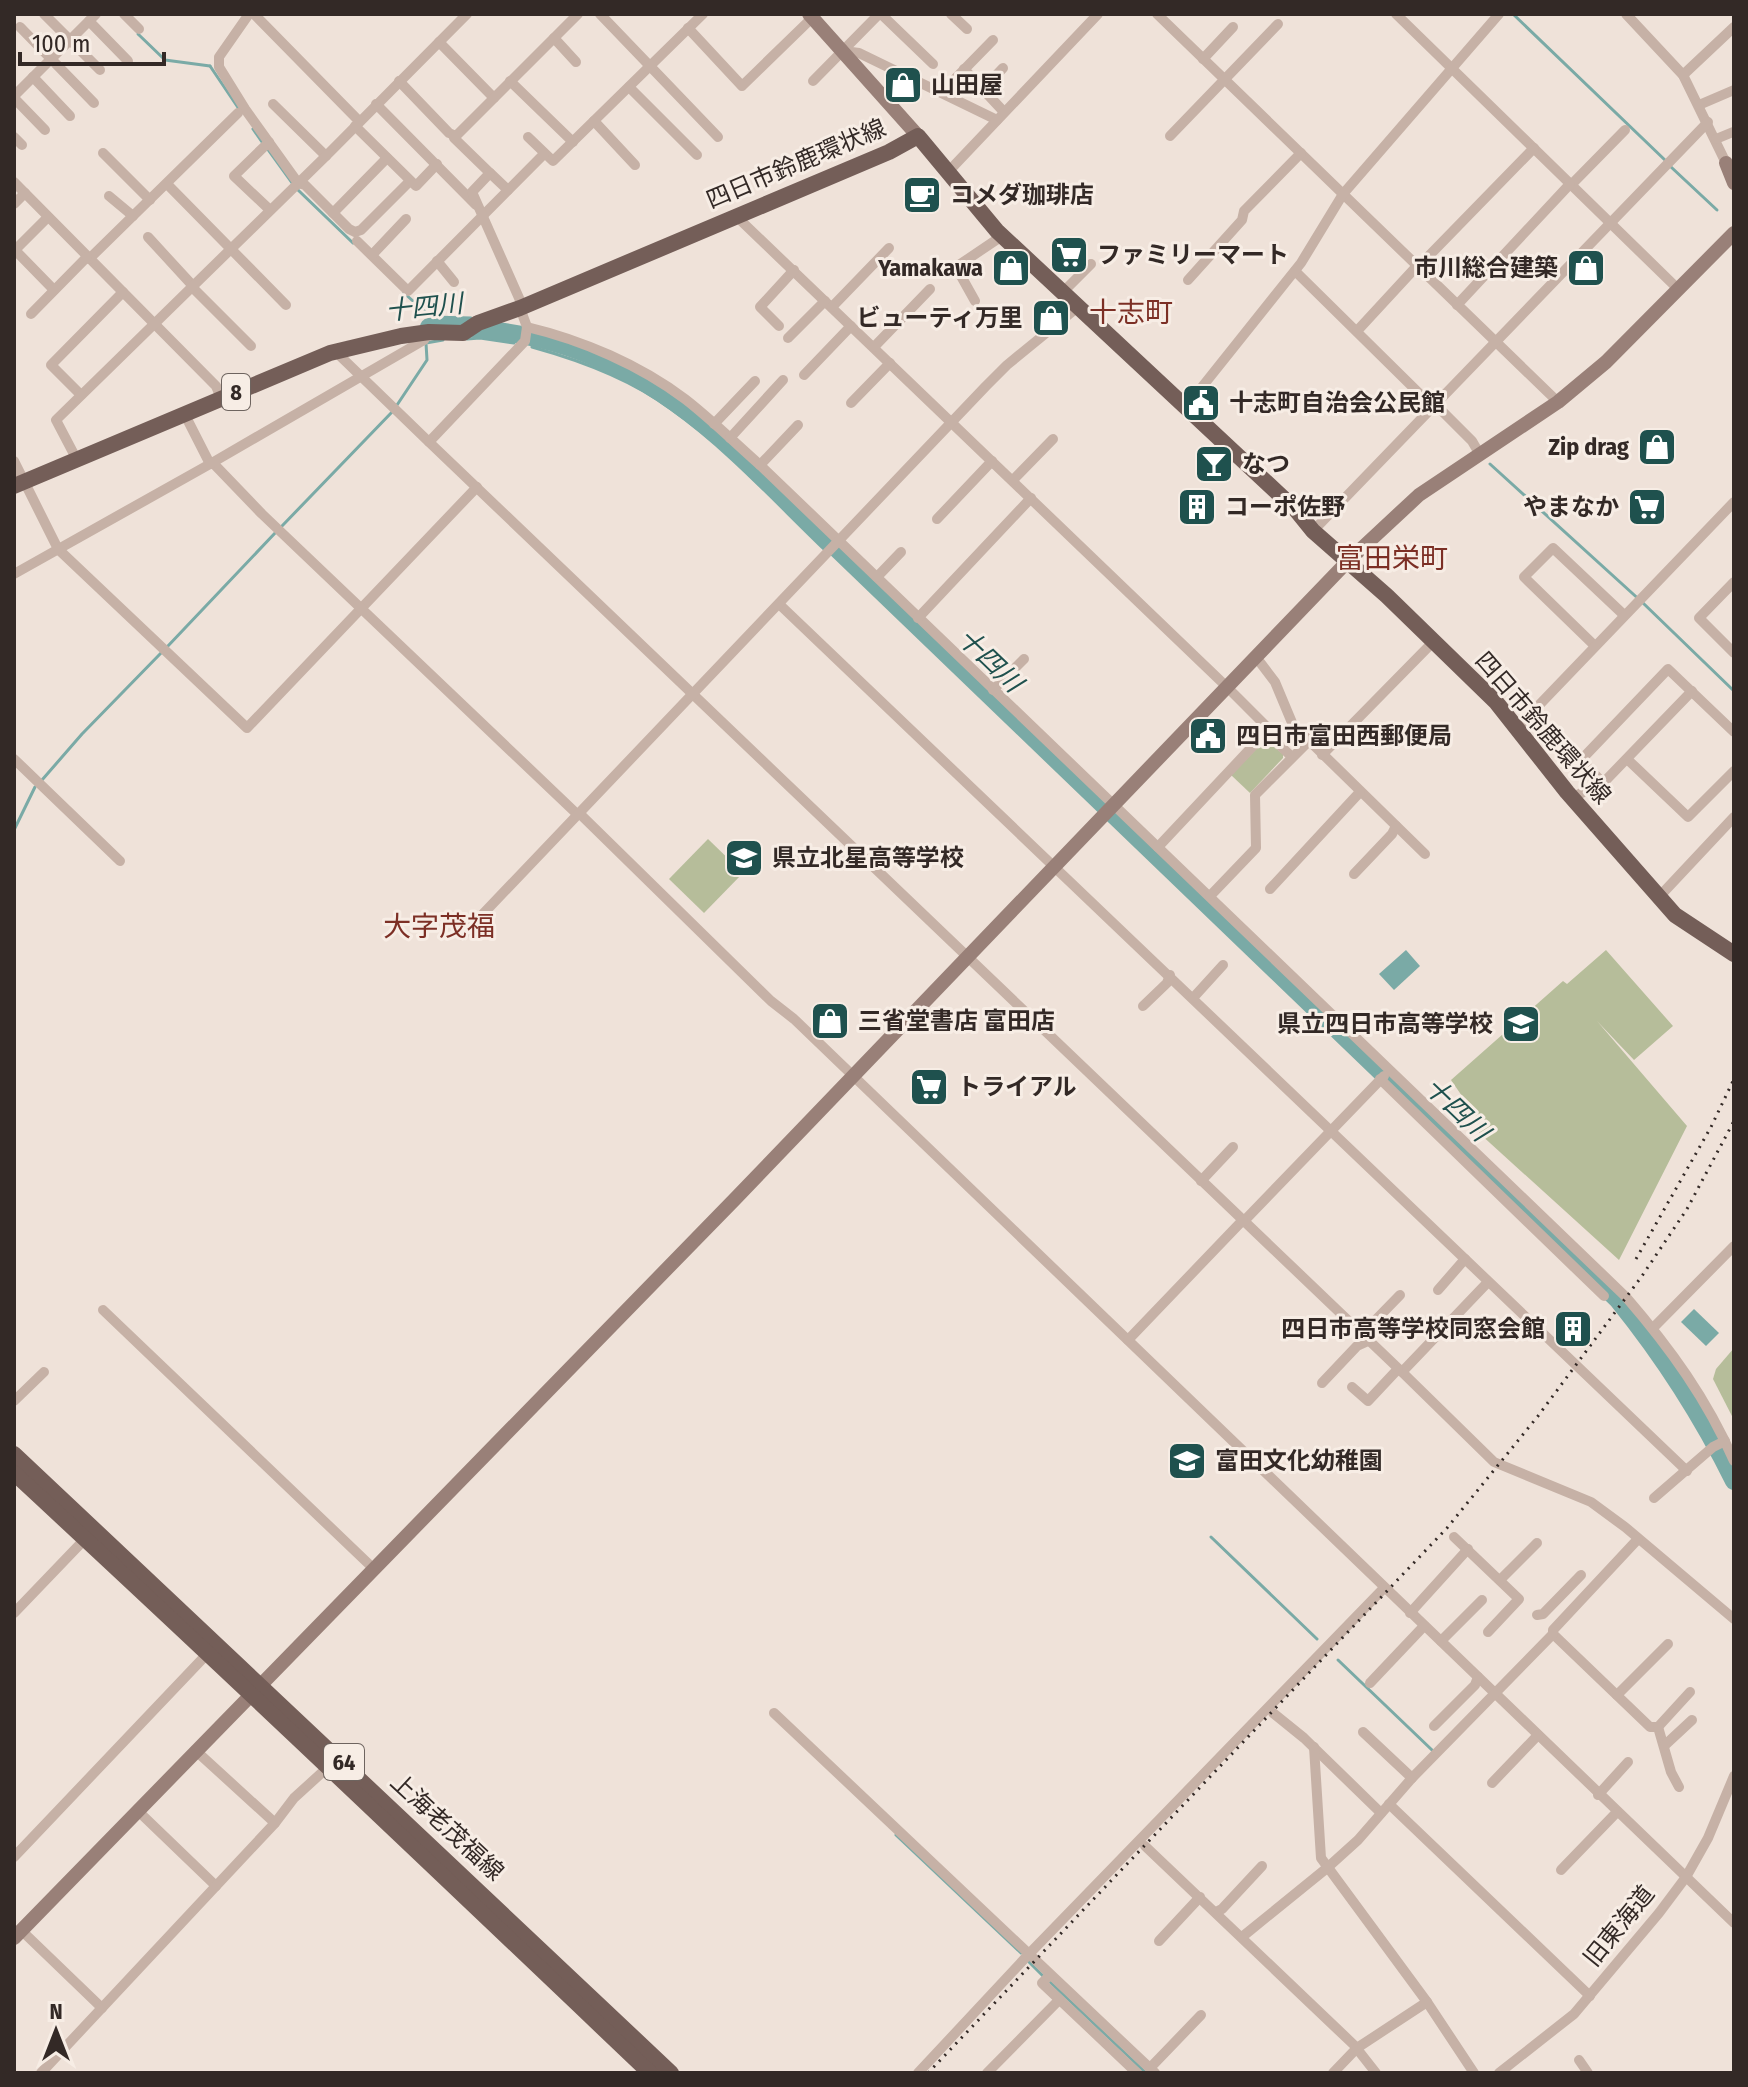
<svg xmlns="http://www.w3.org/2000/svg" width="1748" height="2087" viewBox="0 0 1748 2087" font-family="'Fira Sans Condensed','Noto Sans JP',sans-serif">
<rect width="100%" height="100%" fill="#efe2d9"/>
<g fill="#b6bd9a">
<path d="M1265,740l18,14v4l-33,35 -19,-18z"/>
<path d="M708,839l35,34 -39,40 -35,-34z"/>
<path d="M1606,950l67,76 -39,34 -37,-39 90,105 -68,134 -140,-127 -4,-18 -24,-35 112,-99 4,3z"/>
<path d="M1734,1348v72l-21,-41 3,-10z"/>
</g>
<g fill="#7aaaa6">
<path d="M1406,950l14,16 -26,24 -15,-16z"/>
<path d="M1694,1309l25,24 -13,13 -25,-24z"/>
</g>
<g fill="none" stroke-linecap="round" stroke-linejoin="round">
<g stroke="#7aaaa6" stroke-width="3">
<path d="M1513,14l153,147"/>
<path d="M138,34l27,26 45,6"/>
<path d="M210,66l29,43"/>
<path d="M253,129l9,13"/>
<path d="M267,148l26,36"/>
<path d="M1671,167l46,43"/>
<path d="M298,190l55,53"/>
<path d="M404,293l27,24 40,1"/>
<path d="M491,327l10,4"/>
<path d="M467,339l13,-1 34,5"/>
<path d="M532,347c47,13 99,32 139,62 56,40 104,93 154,141"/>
<path d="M397,405l30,-45 -1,-17 17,-3"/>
<path d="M1490,464l153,139 91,88"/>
<path d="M282,526l111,-115"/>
<path d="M167,647l109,-115"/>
<path d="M42,780l40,-46 79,-81"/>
<path d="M14,830l21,-43"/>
<path d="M1211,1537l106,102"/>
<path d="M1338,1660l94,90"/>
<path d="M896,1835l125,118"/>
<path d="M1029,1962l14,14"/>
<path d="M1049,1981l97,92"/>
</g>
<path stroke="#7aaaa6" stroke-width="18" d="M429,327c23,-2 44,1 67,4 94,11 165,55 235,116l887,853c46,57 84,116 116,181"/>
<g stroke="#c6b1a6" stroke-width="10">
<path d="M44,14l56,56"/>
<path d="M124,14l15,15"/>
<path d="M249,14l-30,43v10l26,42 53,74 7,2 44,44 6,3 6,-2 48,-48"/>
<path d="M254,14l105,107"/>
<path d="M600,14l118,123"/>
<path d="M881,14l52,50"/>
<path d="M951,14l16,15"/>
<path d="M1157,14l401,388"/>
<path d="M1396,14l282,275"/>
<path d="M1626,14l57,61 43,88"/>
<path d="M89,21l39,40"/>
<path d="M20,27l74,76"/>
<path d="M688,28l54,58 71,-69"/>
<path d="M554,38l22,24"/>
<path d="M439,42l55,56"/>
<path d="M844,51l15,2 138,67"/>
<path d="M1203,59l30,-32"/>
<path d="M964,69l40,43"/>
<path d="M1683,75l51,-48"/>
<path d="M33,77l37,39"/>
<path d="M399,81l50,52 7,3"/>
<path d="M510,81l63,61"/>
<path d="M813,81l66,-67"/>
<path d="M950,84l43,-44"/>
<path d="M629,87l68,68"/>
<path d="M983,89l20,-21"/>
<path d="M14,96l82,-82"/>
<path d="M14,98l31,32"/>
<path d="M273,104l53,52"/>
<path d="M376,104l100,101"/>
<path d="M1699,105l35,-15"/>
<path d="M594,121l41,44"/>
<path d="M355,126l61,60 21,-22"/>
<path d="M1170,136l108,-112"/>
<path d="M14,137l8,8"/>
<path d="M528,137l25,24 150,-147"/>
<path d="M1716,139l17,-7"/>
<path d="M269,142l-35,34 36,34"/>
<path d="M103,153l47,47"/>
<path d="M948,172l150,-158"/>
<path d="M490,173l18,17"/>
<path d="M14,182l202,204 5,12"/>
<path d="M167,184l119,121"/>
<path d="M1571,185l54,-55"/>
<path d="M109,196l24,20"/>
<path d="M14,204l11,-11"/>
<path d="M333,213l54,-55"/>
<path d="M736,216l492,472 41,41 -3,3"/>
<path d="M48,217l-33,33 39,40"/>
<path d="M148,237l45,49"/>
<path d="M357,241l51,50 136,-137"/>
<path d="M372,255l34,-36"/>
<path d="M89,259l149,-146"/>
<path d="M437,261l17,21"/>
<path d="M1418,267l116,-119"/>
<path d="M1295,271l137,135"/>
<path d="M1188,280l54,-60 2,-9 57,-58"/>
<path d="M192,287l59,59"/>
<path d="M1063,292l28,-28"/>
<path d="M975,301l-19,-34 46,-31"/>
<path d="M1457,305l113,-121"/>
<path d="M523,307l-51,-115 18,-19 -36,-35 124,-124"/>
<path d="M832,307l57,-59"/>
<path d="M520,308l7,19 -2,14 -96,101 973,930 92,90 97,40 34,25 109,92"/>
<path d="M31,314l56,-57"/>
<path d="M779,326l-19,-19 34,-37"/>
<path d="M527,327c55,13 113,38 158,72 26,20 50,44 75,66l866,832c44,51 81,102 108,164"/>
<path d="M1357,331l60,-65"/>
<path d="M788,338l37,-37"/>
<path d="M874,347l56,-58"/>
<path d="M338,351l1,4 90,87"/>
<path d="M804,375l47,-49"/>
<path d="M81,395l-30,-30 72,-73"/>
<path d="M851,403l39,-40"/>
<path d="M1186,407l115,-144 42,-69 156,-180"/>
<path d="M1443,412l29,29 7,12"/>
<path d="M184,413l26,51"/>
<path d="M714,424l41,-43"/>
<path d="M730,438l53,-58"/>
<path d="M77,460l-21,-40 270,-264 141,-142"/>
<path d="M14,461l44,88 189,179 230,-241"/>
<path d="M212,462l50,52 316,301"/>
<path d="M760,465l38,-40"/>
<path d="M1013,480l40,-41"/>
<path d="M937,519l55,-58"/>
<path d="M1313,531l395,-409"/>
<path d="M14,574l196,-110 214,-124 5,-8"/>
<path d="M877,577l24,-25"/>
<path d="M1734,582l-35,36 35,35"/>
<path d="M779,604l908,867"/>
<path d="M918,618l113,-120"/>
<path d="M1595,646l-71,-69 29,-29 71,67"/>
<path d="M1256,657l19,25 18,43 132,129"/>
<path d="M993,690l31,-31"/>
<path d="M1517,728l217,-226"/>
<path d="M1322,755l112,-114"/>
<path d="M14,759l106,102"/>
<path d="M1627,759l61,58 46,-46"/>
<path d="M1602,782l-21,-22 87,-91 66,63"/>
<path d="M1572,798l34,-18 86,-89"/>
<path d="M579,813l192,188 23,18 940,904"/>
<path d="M1158,847l108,-115 26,25"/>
<path d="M1354,874l38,-40 4,-8"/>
<path d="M1270,889l90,-97"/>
<path d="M1210,896l46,-48 -1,-53 54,-54"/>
<path d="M1659,897l75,-80"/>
<path d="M462,936l524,-550 21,-21 71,-58"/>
<path d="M1193,998l30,-33"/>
<path d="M1143,1006l24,-23 3,-8"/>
<path d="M1380,1079l224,217"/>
<path d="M1201,1181l32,-34"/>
<path d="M1244,1221l140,-145"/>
<path d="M1438,1290l27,-31"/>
<path d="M103,1310l272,260"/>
<path d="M1653,1328l81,-82"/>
<path d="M1361,1335l39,-40"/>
<path d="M1128,1340l115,-120"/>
<path d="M1402,1372l86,-90"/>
<path d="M1322,1383l35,-37 11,-5"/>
<path d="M1352,1387l16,14 30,-32"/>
<path d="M14,1401l30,-29"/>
<path d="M1654,1498l59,-51 12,-6"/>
<path d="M1454,1537l65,62 -31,33"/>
<path d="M1500,1580l37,-37"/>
<path d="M14,1613l71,-74"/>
<path d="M1410,1613l58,-64"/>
<path d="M1537,1615l6,-1 38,-39"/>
<path d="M1553,1634l97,93h8l13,45 8,15"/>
<path d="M1441,1641l41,-41"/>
<path d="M1370,1683l54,-57"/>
<path d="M1617,1695l51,-51"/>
<path d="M774,1713l381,360"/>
<path d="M1273,1713l31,25 77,75"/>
<path d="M1434,1726l41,-41 3,-8"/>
<path d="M1658,1727l32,-35"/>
<path d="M1363,1732l49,46"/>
<path d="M1664,1746l28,-26"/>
<path d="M1314,1747l7,111 106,144 47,71"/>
<path d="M195,1750l80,73"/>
<path d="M1492,1783l46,-48"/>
<path d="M1598,1795l30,-33"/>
<path d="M1389,1804l201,192"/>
<path d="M137,1810l79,76"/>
<path d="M1145,1846l209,199 22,28"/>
<path d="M14,1857l194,-204"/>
<path d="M1561,1870l56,-58"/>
<path d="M1216,1912l6,-3 40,-43"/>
<path d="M21,1930l81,78"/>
<path d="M1242,1937l85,-69 31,-28 54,-62 141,-144v-4l85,-91"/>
<path d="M1159,1941l41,-44"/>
<path d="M1050,1975l-8,8 95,90"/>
<path d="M1579,2060l9,13"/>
<path d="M1150,2068l51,-53"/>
<path d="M41,2073l234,-250 19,-25 33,-30"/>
<path d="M918,2073l110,-118 356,-367"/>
<path d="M987,2073l72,-73"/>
<path d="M1333,2073l24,-25 70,-46"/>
<path d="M1499,2073l75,-59 85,-101 27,-36 22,-39 26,-62"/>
</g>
<g stroke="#998078" stroke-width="14">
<path d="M809,14l109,122"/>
<path d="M1726,163l8,20"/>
<path d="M14,1938l721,-739 612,-637 72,-67 139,-93 48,-40 128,-129"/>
</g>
<g stroke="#745e58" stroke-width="16">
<path d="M14,486l316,-133 71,-17 28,-4 34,1 15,-10 42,-15 369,-156 29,-16 79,95 299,279 17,21 74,65 109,106 71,90 108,123 59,39"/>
<path d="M14,1454l657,619"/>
<path d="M14,1473c214,198 425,399 636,600"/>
</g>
<g stroke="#332926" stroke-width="3" stroke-dasharray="2 6" stroke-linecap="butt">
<path d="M1636,1259l75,-132 23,-48"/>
<path d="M928,2073l519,-545 91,-112 104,-140 45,-67 47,-88"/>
</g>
</g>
<defs>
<g id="shop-square" transform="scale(2)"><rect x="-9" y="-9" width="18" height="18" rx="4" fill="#1f514e" stroke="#f7ede5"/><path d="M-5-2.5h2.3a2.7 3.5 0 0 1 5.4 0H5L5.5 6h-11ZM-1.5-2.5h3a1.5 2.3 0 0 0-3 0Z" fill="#fff"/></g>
<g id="cafe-square" transform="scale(2)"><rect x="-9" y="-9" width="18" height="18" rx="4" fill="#1f514e" stroke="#f7ede5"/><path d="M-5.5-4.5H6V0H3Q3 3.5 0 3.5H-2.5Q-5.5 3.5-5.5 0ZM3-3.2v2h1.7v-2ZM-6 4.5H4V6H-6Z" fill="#fff"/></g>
<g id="supermarket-square" transform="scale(2)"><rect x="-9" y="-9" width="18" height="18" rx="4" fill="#1f514e" stroke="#f7ede5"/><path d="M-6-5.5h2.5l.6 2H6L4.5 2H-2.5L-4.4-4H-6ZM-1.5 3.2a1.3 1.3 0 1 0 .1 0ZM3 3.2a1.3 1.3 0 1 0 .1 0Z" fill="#fff"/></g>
<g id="civic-square" transform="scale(2)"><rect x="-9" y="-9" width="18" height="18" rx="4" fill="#1f514e" stroke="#f7ede5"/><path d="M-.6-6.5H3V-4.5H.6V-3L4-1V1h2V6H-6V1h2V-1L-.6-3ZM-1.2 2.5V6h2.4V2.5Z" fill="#fff"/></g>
<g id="bar-square" transform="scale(2)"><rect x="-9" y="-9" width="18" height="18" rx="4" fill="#1f514e" stroke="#f7ede5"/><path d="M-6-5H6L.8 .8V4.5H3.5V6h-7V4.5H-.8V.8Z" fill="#fff"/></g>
<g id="building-square" transform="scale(2)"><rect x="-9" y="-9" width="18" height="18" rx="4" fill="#1f514e" stroke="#f7ede5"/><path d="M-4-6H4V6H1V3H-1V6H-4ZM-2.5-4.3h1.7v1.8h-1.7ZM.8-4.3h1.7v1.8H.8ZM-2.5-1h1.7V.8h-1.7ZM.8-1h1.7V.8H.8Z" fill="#fff"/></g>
<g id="school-square" transform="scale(2)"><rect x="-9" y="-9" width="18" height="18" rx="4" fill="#1f514e" stroke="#f7ede5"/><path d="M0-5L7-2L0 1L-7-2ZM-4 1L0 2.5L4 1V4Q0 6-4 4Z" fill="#fff"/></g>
</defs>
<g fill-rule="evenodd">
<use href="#shop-square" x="903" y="85"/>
<use href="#cafe-square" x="922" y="195"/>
<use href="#supermarket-square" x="1069" y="255"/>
<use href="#shop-square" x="1011" y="268"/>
<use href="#shop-square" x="1586" y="268"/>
<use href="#shop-square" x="1051" y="318"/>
<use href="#civic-square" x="1201" y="403"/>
<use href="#shop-square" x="1657" y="447"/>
<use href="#bar-square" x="1214" y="464"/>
<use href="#building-square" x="1197" y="507"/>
<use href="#supermarket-square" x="1647" y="507"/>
<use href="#civic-square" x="1208" y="736"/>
<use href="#school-square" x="744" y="858"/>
<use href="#shop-square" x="830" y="1021"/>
<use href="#school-square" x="1521" y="1024"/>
<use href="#supermarket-square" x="929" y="1087"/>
<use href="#building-square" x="1573" y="1329"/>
<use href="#school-square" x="1187" y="1461"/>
</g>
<g text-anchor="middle" stroke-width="6" stroke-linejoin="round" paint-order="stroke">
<g fill="#f7ede5" stroke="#6e645f" stroke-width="2">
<rect x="222" y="374" width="28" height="36" rx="6"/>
<rect x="324" y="1744" width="40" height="36" rx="6"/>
</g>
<g font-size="22" font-weight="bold" fill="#332926">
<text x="236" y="400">8</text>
<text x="344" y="1770">64</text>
</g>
<g font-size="24" font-weight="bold" fill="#332926" stroke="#f7ede5" text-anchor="start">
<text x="931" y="93">山田屋</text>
<text x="950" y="203">コメダ珈琲店</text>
<text x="1097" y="263">ファミリーマート</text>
<text x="983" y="276" text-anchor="end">Yamakawa</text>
<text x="1558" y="276" text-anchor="end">市川総合建築</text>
<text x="1023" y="326" text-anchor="end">ビューティ万里</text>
<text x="1229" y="411">十志町自治会公民館</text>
<text x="1629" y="455" text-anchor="end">Zip drag</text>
<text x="1242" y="472">なつ</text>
<text x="1225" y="515">コーポ佐野</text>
<text x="1619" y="515" text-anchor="end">やまなか</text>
<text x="1236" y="744">四日市富田西郵便局</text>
<text x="772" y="866">県立北星高等学校</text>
<text x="858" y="1029">三省堂書店 富田店</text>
<text x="1493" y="1032" text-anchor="end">県立四日市高等学校</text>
<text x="957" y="1095">トライアル</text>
<text x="1545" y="1337" text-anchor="end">四日市高等学校同窓会館</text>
<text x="1215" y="1469">富田文化幼稚園</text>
</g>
<g font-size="24" fill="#332926" stroke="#f7ede5">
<text transform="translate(796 164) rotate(-23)" y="8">四日市鈴鹿環状線</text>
<text transform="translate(1543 728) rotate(49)" y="8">四日市鈴鹿環状線</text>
<text transform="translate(447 1827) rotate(43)" y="8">上海老茂福線</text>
<text transform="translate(1619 1926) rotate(-51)" y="8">旧東海道</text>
</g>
<g font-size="26" font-style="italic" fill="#1f514e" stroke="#f7ede5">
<text transform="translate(424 307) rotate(-6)" y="9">十四川</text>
<text transform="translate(990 660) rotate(44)" y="9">十四川</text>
<text transform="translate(1457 1109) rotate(44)" y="9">十四川</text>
</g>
<g font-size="28" fill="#7c2f25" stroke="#f7ede5">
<text x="1131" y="322">十志町</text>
<text x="1392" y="568">富田栄町</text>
<text x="439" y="936">大字茂福</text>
</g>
</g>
<rect width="1748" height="2087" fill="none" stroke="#332926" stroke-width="32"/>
<g transform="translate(56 2031)" stroke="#f7ede5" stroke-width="6" paint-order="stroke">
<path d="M0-6L14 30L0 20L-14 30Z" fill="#332926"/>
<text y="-12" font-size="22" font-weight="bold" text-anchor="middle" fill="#332926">N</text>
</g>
<path d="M20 52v12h144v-12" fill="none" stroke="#332926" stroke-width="4"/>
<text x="32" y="52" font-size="24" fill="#332926" stroke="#f7ede5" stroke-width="6" paint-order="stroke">100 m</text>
</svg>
